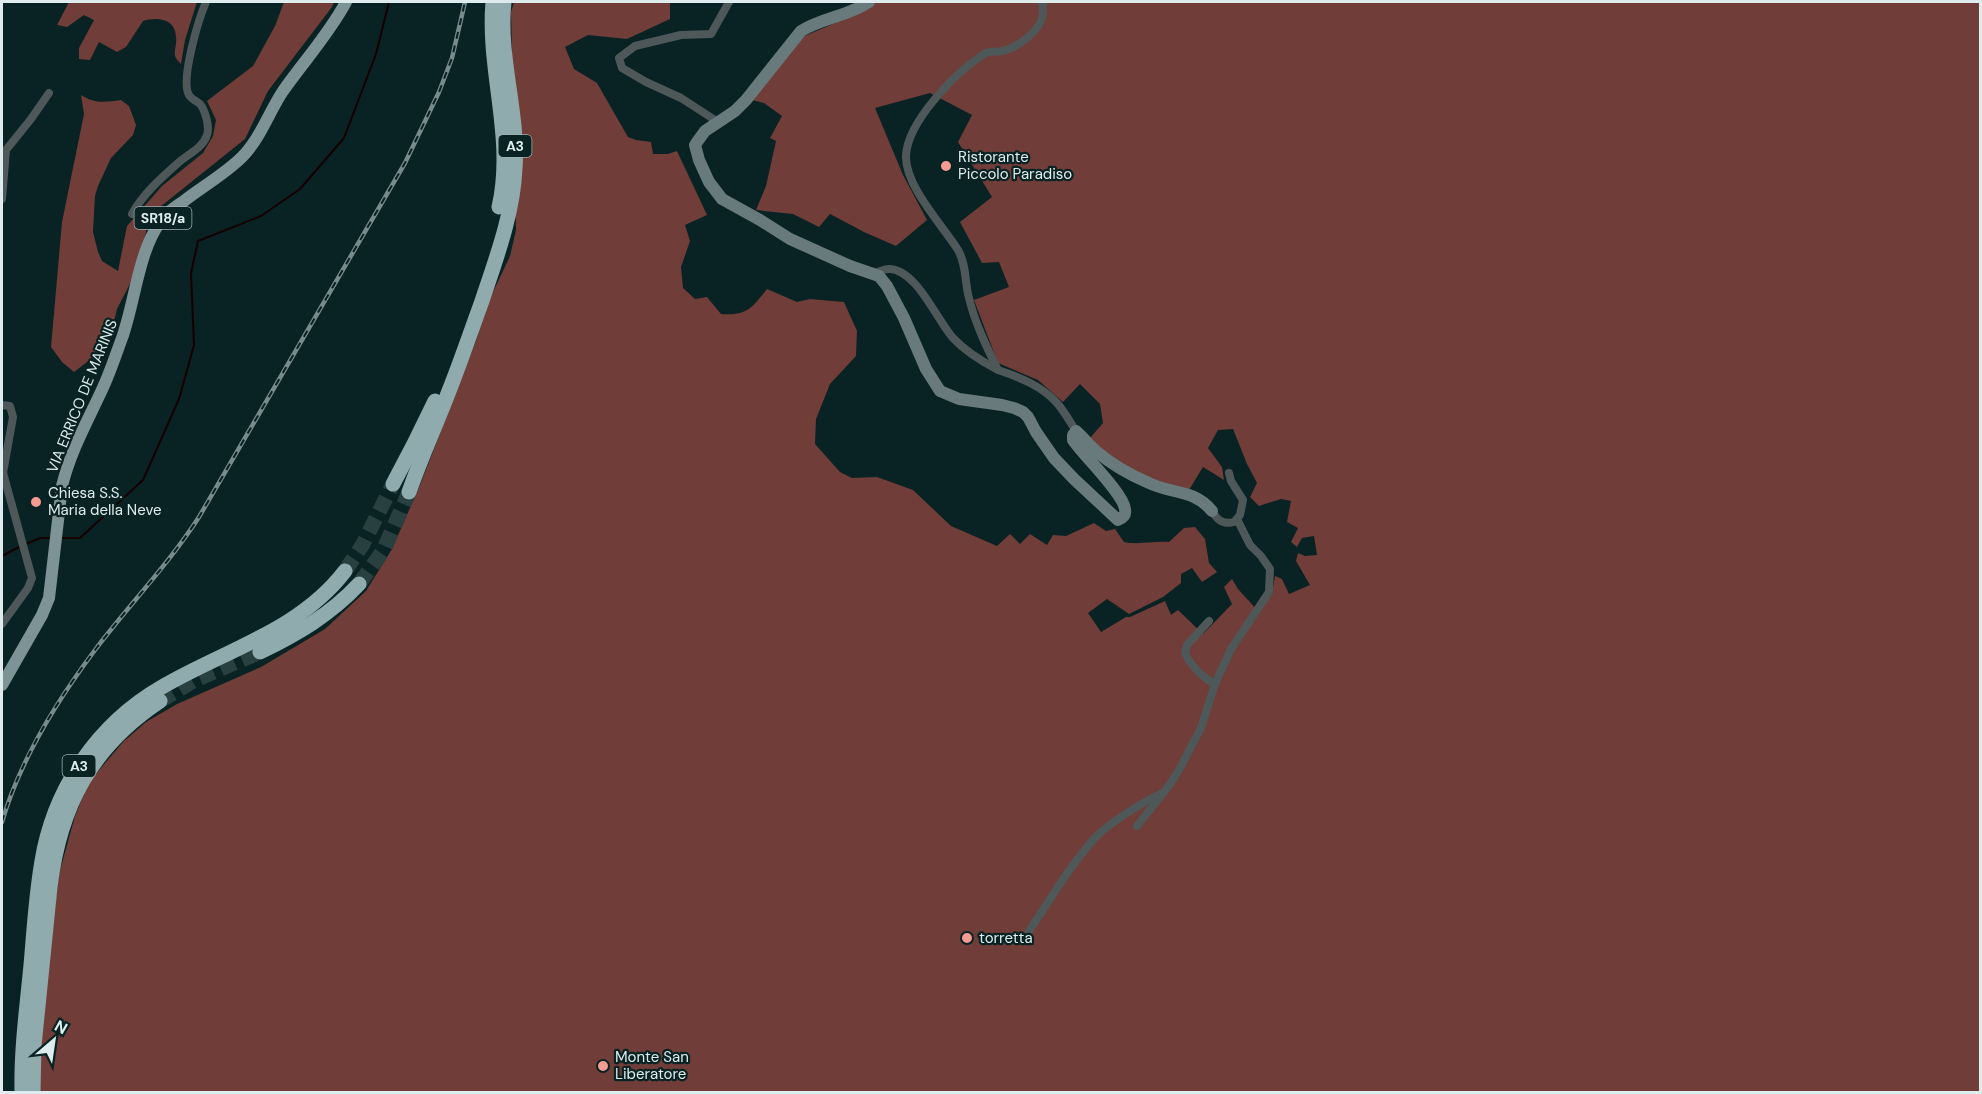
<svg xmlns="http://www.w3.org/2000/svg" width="1982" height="1094" viewBox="0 0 1982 1094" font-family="'DM Sans',sans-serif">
<rect width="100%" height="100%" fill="#092223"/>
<g fill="#703d38">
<path d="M69,2h128l-12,38 -4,24c-2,-2 -5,-5 -6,-8 -1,-5 2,-13 1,-19 -1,-19 -19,-20 -33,-16l-17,26 -9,5 -18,-10 -9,18 -11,-1v-11l15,-28 -10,-5 -17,12 -10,-2z"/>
<path d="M284,2h50l-2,5 -64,84 -23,48 -85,68 -12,15 -9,44 -22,43 -9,37 -34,26 -12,-10 -11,-15 11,-125 22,-108 -3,-19c14,9 24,7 40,5l8,6 7,19 -3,10 -22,23 -13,28 -3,10 -2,36 5,20 4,9 16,10 9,-45 35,-40 41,-33 10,-17 3,-16 -9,-19 46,-35 22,-40z"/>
<path d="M514,2h156v17l-43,20 -39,-4 -23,12 9,22 23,14 31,54 8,3 15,2 2,12h15l9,-3 30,64 -22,10 5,16 -9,26 2,21 12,11 12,-2 14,17c26,2 31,-6 46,-25l30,13 13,-3 34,3 13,29 -1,25 -26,28 -14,35 -1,25 25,28 12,6 25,-1 36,13 38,36 46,20 13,-12 10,10 10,-10 17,11 6,-10 13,1 28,-13 12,8 9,-2 9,13c14,3 29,-1 45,0l15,-14 11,-1 10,12 4,24 8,9 -15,10 -10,-14 -11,6v9l-18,14 -34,17 -22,-15 -19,14 13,19 25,-15h4l35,-16 6,14 7,-5 25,24 29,-30 -8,-17 8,-8 6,10 21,23 13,-18 3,-18 7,3 7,15 21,-9 -14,-24 2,-8 7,3 12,-1 -3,-19 -12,2 -5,9 -6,-5 7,-14 -11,-6 4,-21 -10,-2 -22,7 -9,-9 7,-14 -10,-19 -14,-35 -15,1 -10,18 14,19 2,13 -21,-13 -14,23c-10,-3 -22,-4 -32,-8 -24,-9 -51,-25 -67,-44l13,-15 -3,-19 -20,-20 -17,18 -25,-22 -40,-17 -24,-63 35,-13 -10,-25 -17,1 -22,-41 32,-25 -34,-55 14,-27 -42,-22 -55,15 28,67 24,45 -31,26 -32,-14 -34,-18 -11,13 -26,-13 -37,-4 10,-24 10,-45 -6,-3 12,-22 -18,-13 -12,-3 50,-63 69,-29 5,-6h1104v1090h-1941l-2,-21 10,-105 12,-92 16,-58 14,-34 34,-40 23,-20 31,-18 84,-37 64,-38 41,-38 26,-42 28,-64 57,-147 8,-29 25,-53 6,-26 -5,-218z"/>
</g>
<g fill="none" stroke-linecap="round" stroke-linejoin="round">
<g stroke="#150000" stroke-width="2">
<path d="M61,538h19l63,-58 36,-81 15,-54 -3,-72 7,-32 63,-25 39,-27 44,-51 32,-84 13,-52"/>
<path d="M26,544l14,-6h12"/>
<path d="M2,556l19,-10"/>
</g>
<g stroke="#294041" stroke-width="15" stroke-dasharray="15 8" stroke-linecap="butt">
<path d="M345,571l18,-27 30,-60"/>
<path d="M359,584l24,-33 26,-59"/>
<path d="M160,701l33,-20 67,-29"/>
</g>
<g stroke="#4e5859" stroke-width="8">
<path d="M1041,2l2,3c0,4 0,9 -1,13 -4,14 -23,28 -36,32 -7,3 -16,0 -22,4 -28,18 -77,68 -78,102 -1,30 37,70 52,94 8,14 7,30 10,44 6,27 18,52 30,76 21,7 44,16 59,33 7,8 13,19 19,28"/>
<path d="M718,122l-37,-24 -35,-16 -24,-14 -3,-10 16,-12 46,-11 30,-1 18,-32"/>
<path d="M2,199l4,-49 25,-31 18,-26"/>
<path d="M132,214c11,-20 29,-36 46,-51 10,-9 25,-15 29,-28 3,-8 -2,-25 -7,-31 -3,-3 -9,-5 -11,-9 -9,-15 10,-77 17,-93"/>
<path d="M875,273c4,-1 9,-4 13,-4 28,-1 48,50 65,69 13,14 28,23 45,32"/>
<path d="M2,405l8,1 3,11 -10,56"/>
<path d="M2,469l30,109 -4,10 -26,36"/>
<path d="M1212,511c5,9 11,14 22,11l6,-7 3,-15 -12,-19 -2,-8"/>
<path d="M1209,621l-22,24 -2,8c5,12 18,25 30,31"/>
<path d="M1137,826l31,-39 11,-17 22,-42 14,-44 16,-35 38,-57 1,-23 -9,-13 -11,-11 -13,-26"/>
<path d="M1029,931c21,-31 40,-64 65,-92 12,-14 49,-37 66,-45"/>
</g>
<path stroke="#687a7b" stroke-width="12" d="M869,2c-21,14 -47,16 -68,29l-55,69 -11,11 -30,20 -8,11 -2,3 4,15 10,22 13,17 38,21 30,19 60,27 29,10 8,10 17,32 22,51 14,22 19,8 43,6 12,3 9,4 5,5 8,15 18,26 20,21 44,41c6,-3 8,-5 7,-11 -2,-16 -41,-53 -52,-69v-5l3,-4c7,6 13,14 20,20 15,13 34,24 53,32 22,11 45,6 63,28"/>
<path stroke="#7d9395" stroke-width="12" d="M2,685l40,-70 7,-17 13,-112c8,-33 24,-62 38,-92 9,-18 15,-37 22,-56 13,-36 16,-85 38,-116 6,-9 15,-15 24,-21 19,-15 41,-27 58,-44 18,-18 27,-45 41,-66 21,-30 46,-57 63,-89"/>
<g stroke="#90abad" stroke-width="15">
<path d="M493,2c-6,69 22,136 6,205"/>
<path d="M393,484l21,-40 21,-43"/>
<path d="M409,492c12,-34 27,-67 40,-101 12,-30 22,-60 33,-90 14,-42 31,-87 33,-132 4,-56 -17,-111 -11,-167"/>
<path d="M260,652c37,-18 70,-37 99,-68"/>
<path d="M22,1092c-1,-42 5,-85 9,-127 3,-34 5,-70 11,-104 12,-73 56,-137 120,-174 63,-37 137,-56 183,-116"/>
<path d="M33,1092l1,-46 16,-159c10,-81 41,-140 110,-186"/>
</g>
<g stroke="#778b8c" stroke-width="4.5">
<path id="rail" d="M2,822c18,-62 54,-120 93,-172 34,-45 73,-85 104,-133l206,-354 34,-71 13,-34 13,-56"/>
</g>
<use href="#rail" stroke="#092223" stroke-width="2" stroke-dasharray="7" stroke-linecap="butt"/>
</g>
<g fill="#f59c92" stroke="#092223" stroke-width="2">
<circle cx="946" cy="166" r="6"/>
<circle cx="36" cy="502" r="6"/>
<circle cx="967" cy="938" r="6"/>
<circle cx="603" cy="1066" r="6"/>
</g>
<g text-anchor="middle" stroke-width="4.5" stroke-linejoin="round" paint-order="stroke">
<g fill="#092223" stroke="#9eafb0" stroke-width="1.5">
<rect x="498.5" y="135" width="33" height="22" rx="4.5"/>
<rect x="134.5" y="207" width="57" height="22" rx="4.5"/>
<rect x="62.5" y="755" width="33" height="22" rx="4.5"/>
</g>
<g font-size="14" font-weight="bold" fill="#deeced">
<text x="515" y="151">A3</text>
<text x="163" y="223">SR18/a</text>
<text x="79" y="771">A3</text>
</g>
<g font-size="15" fill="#deeced" stroke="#092223" text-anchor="start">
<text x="958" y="162">Ristorante<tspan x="958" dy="17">Piccolo Paradiso</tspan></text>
<text x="48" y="498">Chiesa S.S.<tspan x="48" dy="17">Maria della Neve</tspan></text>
<text x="979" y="943">torretta</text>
<text x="615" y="1062">Monte San<tspan x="615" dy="17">Liberatore</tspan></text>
</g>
<g font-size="15" fill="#deeced" stroke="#092223">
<text transform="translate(82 396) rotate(-68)" y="5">VIA ERRICO DE MARINIS</text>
</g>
</g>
<rect width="1982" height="1094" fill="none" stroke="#deeced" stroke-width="6"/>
<g transform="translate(54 1040) rotate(29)" stroke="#092223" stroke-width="4.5" paint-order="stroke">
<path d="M0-4.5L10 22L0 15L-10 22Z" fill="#deeced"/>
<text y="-9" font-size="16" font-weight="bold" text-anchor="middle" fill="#deeced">N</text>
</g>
</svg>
